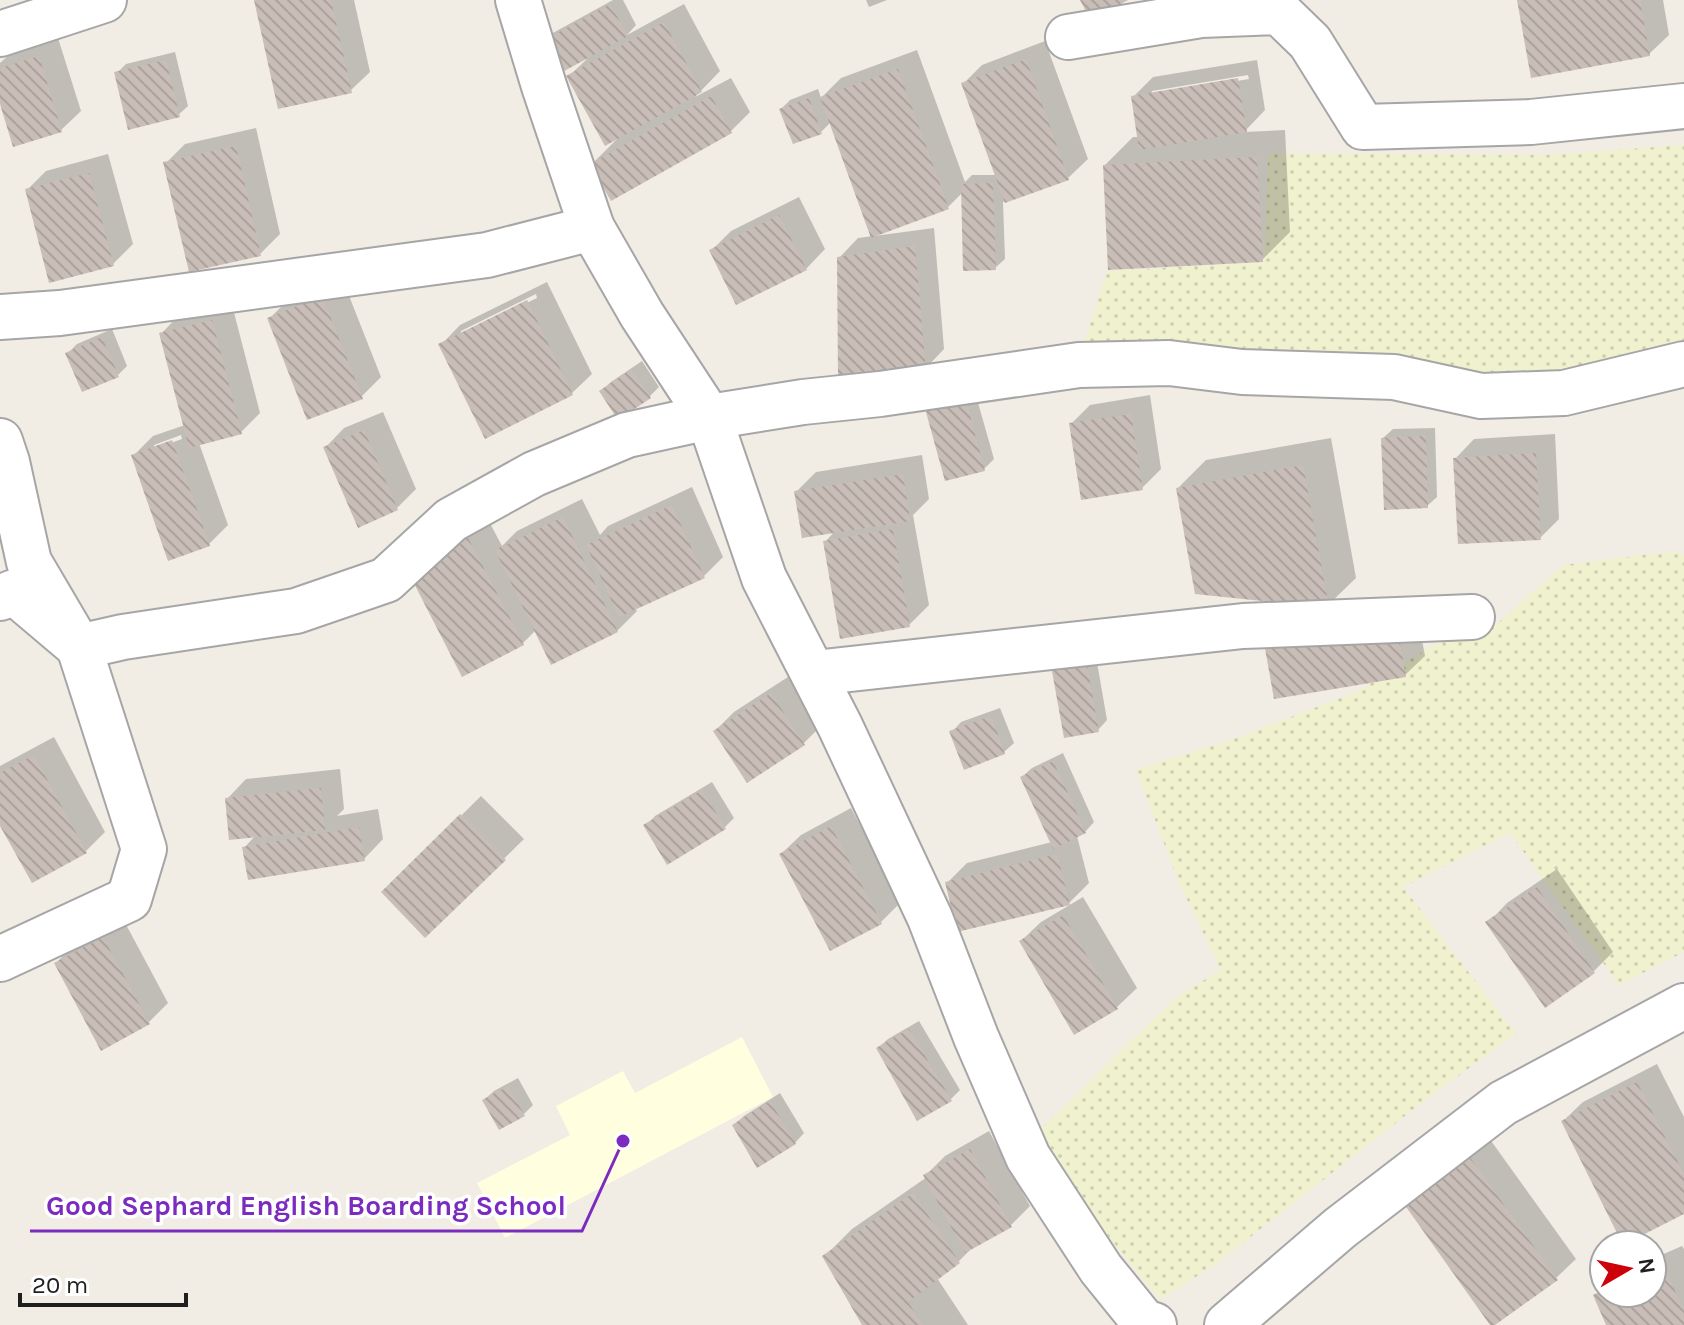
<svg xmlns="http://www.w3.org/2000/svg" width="1684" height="1325" viewBox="0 0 1684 1325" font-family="Karla,sans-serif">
<defs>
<pattern id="farmland-dots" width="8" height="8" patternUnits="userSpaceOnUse" patternTransform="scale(2)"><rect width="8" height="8" fill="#f0f1ce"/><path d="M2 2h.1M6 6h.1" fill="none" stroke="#cdceb0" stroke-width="1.8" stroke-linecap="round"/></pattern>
<pattern id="building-back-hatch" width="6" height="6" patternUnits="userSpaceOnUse" patternTransform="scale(2)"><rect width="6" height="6" fill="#c9beb7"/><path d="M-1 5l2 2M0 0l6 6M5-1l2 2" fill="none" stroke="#aca39d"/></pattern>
</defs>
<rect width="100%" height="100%" fill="#f1ece4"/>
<path fill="#fffedf" d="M742,1037l31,60 -268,141 -28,-55 93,-48 -14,-29 67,-35 12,22z"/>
<g fill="url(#farmland-dots)">
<path d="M1684,145v201l-94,21 -113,13 -399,-19 29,-90 157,-9 4,-109 278,2z"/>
<path d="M1667,552l17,2v398l-65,33 -109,-152 -107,54 113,147 -91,66 -209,164 -56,36 -69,-85 -51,-85 136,-133 45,-27 -41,-85 -44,-115 109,-35 113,-44 74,-45 65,-22 66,-59z"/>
</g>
<g fill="#0003" fill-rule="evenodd">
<path d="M256,0h98l16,72 -20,19z"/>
<path d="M613,0h10l13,25 -9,10 57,-31 36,67 -25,26 36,-19 19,34 -19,19 -139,33 26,-26 -50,-61 20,-19 -30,15 -7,-39z"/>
<path d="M866,0h21l-18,7z"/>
<path d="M1519,0h144l6,35 -20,19z"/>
<path d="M58,38l23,73 -20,19 -61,-33v-34l12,-11z"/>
<path d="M1045,41l43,118 -20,19 -65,24 2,57 -10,9 -32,-76 -15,15 -74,29 60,-8 10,121 -19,20 -86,-111 19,-20 15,-2 -42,-114 -10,10 -40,-23 9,-9 28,-11 3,9 20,-20 76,-28 48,132 7,-7h24l-33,-91 19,-19z"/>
<path d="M175,52l13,54 -10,9 -61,-42 9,-9z"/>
<path d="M1257,60l8,50 -21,22 41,-2 5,102 -28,28 -157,-95 28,-28h6l-6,-40 20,-20zM1248,75l1,4 -97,16v-4z"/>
<path d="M256,128l24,106 -20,20 -94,-91 19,-19z"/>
<path d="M108,154l25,90 -20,20 -86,-74 19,-19z"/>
<path d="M799,197l26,52 -19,20 -94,-19 19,-19z"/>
<path d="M342,278l39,99 -20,20 -92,-78 19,-19z"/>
<path d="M547,282l45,92 -20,19 -131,-48 19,-20zM536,294l1,4 -76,37v-4z"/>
<path d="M231,301l29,112 -19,19 -42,11 29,82 -19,19 -76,-88 20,-20 32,-11 -24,-91 19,-20zM181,435l1,4 -28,10v-4z"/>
<path d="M112,329l15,37 -9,9 -50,-22 9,-9z"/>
<path d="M642,361l17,26 -9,9 -31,21 -18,-26 10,-9z"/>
<path d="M973,385l21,74 -10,10 -38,10 -11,-83z"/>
<path d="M1150,395l11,74 -19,19 -71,-64 19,-19z"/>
<path d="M383,412l33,77 -19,19 -72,-60 19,-20z"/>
<path d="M1435,428l2,69 -10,9 -44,-68 10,-9z"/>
<path d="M1555,434l4,85 -19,19 -85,-79 19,-20z"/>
<path d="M1331,438l25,140 -28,27 -150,-117 28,-28z"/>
<path d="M922,455l7,44 -16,16 16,90 -20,20 -84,-83 11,-12 -40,-38 20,-20z"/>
<path d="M692,487l31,70 -19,19 -69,32 2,3 -20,20 -81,-1 -13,13 -117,-78 79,-51 17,32 15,-15 65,-32 18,36 8,-9z"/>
<path d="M1415,603l10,53 -20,19 -129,22z"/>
<path d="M1094,645l13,75 -9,10 -46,-69z"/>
<path d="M791,675l32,49 -20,20 -88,-13 19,-19z"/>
<path d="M1000,708l14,35 -10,9 -52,-20 9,-10z"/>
<path d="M54,737l51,95 -20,20 -85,-30v-56z"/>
<path d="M1063,753l31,69 -9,10 -8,4 12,47 -20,20 -122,-20 20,-20 85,-21 -30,-65 10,-9z"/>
<path d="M340,769l4,40 -7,7 41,-7 5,30 -19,20 -120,-11 12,-13 -29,-36 19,-20z"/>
<path d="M712,782l22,36 -9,9 -79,-1 9,-10z"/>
<path d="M481,796l43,43 -98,96 -42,-43z"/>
<path d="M851,808l50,94 -20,20 -51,26 -49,-94 20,-19z"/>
<path d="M1557,869l56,83 -19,19 -49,35 -57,-83 19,-20z"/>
<path d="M1083,897l54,91 -20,19 -42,25 -54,-91 20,-19z"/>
<path d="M123,919l45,84 -19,19 -93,-59 19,-19z"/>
<path d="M919,1021l41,69 -10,10 -72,-52 10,-9z"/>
<path d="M1657,1064l27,53v95l-121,-91 20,-19z"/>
<path d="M518,1078l15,27 -9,9 -40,-14 10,-9z"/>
<path d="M780,1093l24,40 -9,10 -61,-18 10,-9z"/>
<path d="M989,1131l41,75 -19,19 -36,20 -17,17 -21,16 31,47h-103l-41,-68 28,-28 75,-52 -1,-2 19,-19z"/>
<path d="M1489,1138l87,121 -20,19 -150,-74z"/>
<path d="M1682,1246l2,3v76h-75l-14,-30 9,-8v6h48v-34z"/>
</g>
<g fill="url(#building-back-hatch)">
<path d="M254,0h77l21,93 -74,16z"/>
<path d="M1080,0h48l-37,21z"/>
<path d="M1517,0h123l10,56 -119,22z"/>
<path d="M610,4l18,32 -71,39 -18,-32z"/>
<path d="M664,22l38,70 -97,54 -39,-70z"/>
<path d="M39,56l23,76 -49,15 -13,-43v-36z"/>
<path d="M1026,59l43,121 -64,23 -44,-120z"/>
<path d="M166,60l14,57 -52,13 -14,-58z"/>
<path d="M898,69l51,140 -78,29 -51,-141z"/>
<path d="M1238,78l9,54 -108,18 -8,-54z"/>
<path d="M711,96l21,37 -121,68 -21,-37z"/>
<path d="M809,98l13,36 -29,10 -14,-35z"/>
<path d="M236,146l25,110 -72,16 -26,-110z"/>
<path d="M1257,157l6,105 -155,8 -5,-105z"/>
<path d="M89,173l25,93 -65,17 -24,-94z"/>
<path d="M993,183l3,87 -33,1 -2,-87z"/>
<path d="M779,215l28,55 -71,35 -27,-55z"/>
<path d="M915,246l11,125 -88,5 -1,-119z"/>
<path d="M322,296l41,103 -56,21 -40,-102z"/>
<path d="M527,300l46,95 -88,44 -47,-95z"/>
<path d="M212,320l30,114 -53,14 -30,-115z"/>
<path d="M102,337l17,40 -37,15 -17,-39z"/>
<path d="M632,369l19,29 -33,22 -19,-29z"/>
<path d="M964,394l21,77 -40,10 -21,-76z"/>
<path d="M1131,414l12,76 -62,10 -12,-77z"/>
<path d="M364,430l34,80 -40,18 -35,-81z"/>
<path d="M1426,436l2,72 -44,2 -3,-72z"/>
<path d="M172,440l38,106 -42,15 -37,-106z"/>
<path d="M1536,453l5,87 -83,4 -5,-86z"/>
<path d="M1303,465l26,143 -134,-14 -19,-106z"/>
<path d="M903,474l7,47 -108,17 -8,-47z"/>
<path d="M672,505l33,73 -86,39 -33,-72z"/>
<path d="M563,517l55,115 -67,33 -56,-115z"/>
<path d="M893,529l17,98 -70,12 -17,-98z"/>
<path d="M465,532l59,113 -62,32 -58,-113z"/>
<path d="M1396,621l10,56 -132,22 -10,-56z"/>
<path d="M1085,654l14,78 -35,6 -14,-78z"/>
<path d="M771,693l34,52 -58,38 -34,-52z"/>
<path d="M991,716l14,38 -41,16 -15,-39z"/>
<path d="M34,755l53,98 -55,30 -32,-57v-53z"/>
<path d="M1053,761l33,72 -33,16 -33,-72z"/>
<path d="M321,788l4,42 -96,10 -4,-42z"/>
<path d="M702,790l24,39 -59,36 -24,-40z"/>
<path d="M460,814l46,46 -81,78 -44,-46z"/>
<path d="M831,826l51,98 -52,27 -51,-97z"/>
<path d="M359,827l6,34 -117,19 -6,-33z"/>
<path d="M1057,854l13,51 -113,27 -12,-50z"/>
<path d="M1537,887l58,86 -50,35 -60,-86z"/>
<path d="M1063,915l55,94 -44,26 -55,-94z"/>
<path d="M103,937l47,87 -49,27 -47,-88z"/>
<path d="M909,1029l43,72 -35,20 -41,-73z"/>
<path d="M1637,1082l47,92v40l-61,31 -62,-124z"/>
<path d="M508,1086l17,30 -26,14 -17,-30z"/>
<path d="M770,1101l26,43 -39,24 -25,-43z"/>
<path d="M970,1149l42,78 -47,26 -42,-78z"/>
<path d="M1469,1156l89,124 -63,45h-5l-86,-121z"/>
<path d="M913,1193l47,70 -52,39 15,23h-61l-40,-69z"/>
<path d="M1663,1264l21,47v14h-78l-13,-30 11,-5v3h48v-24z"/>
</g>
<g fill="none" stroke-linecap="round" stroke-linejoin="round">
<g stroke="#a6a6a6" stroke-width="48">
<g id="street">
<path d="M0,34l104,-34"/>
<path d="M1068,37l133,-22 78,-3 31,30 53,85 168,-5 153,-16"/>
<path d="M0,317l60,-4 427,-58 105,-27 -48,-142 -26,-86"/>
<path d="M0,441l7,21 22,100 50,85 -65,-55 -14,6"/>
<path d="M814,673l429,-47 229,-9"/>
<path d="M0,959l129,-60 15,-50 -65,-202 44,-10 173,-26 90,-31 65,-60 83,-46 93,-39 82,-18 -67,-102 -50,-87"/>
<path d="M1154,1325l-10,-3 -43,-53 -73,-112 -52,-120 -46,-119 -90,-192 -76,-148 -55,-161 94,-15 77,-8 199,-29 90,-2 73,9 152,5 87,19 83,-3 120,-29"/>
<path d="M1227,1325l113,-97 163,-125 181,-97"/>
</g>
</g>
<use href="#street" stroke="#fff" stroke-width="44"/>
</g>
<path fill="none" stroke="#7b2cbf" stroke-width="3" d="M623 1141L582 1231H30"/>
<circle fill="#7b2cbf" stroke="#fff" stroke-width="3" cx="623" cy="1141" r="8"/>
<g font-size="28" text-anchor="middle" font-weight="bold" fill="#7b2cbf" stroke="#fff" stroke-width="7" stroke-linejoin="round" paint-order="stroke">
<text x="306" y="1215">Good Sephard English Boarding School</text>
</g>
<g transform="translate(1628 1269) rotate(81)"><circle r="38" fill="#ffffff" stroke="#a5a5a5" stroke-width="2"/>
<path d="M0-6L14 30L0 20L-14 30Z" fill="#ce0009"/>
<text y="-12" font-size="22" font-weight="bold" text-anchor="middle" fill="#1f1f1f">N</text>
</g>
<path d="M20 1293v12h166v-12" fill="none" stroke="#1f1f1f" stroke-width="4"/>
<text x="32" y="1293" font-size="24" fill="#1f1f1f" stroke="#ffffff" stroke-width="6" paint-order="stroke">20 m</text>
</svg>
